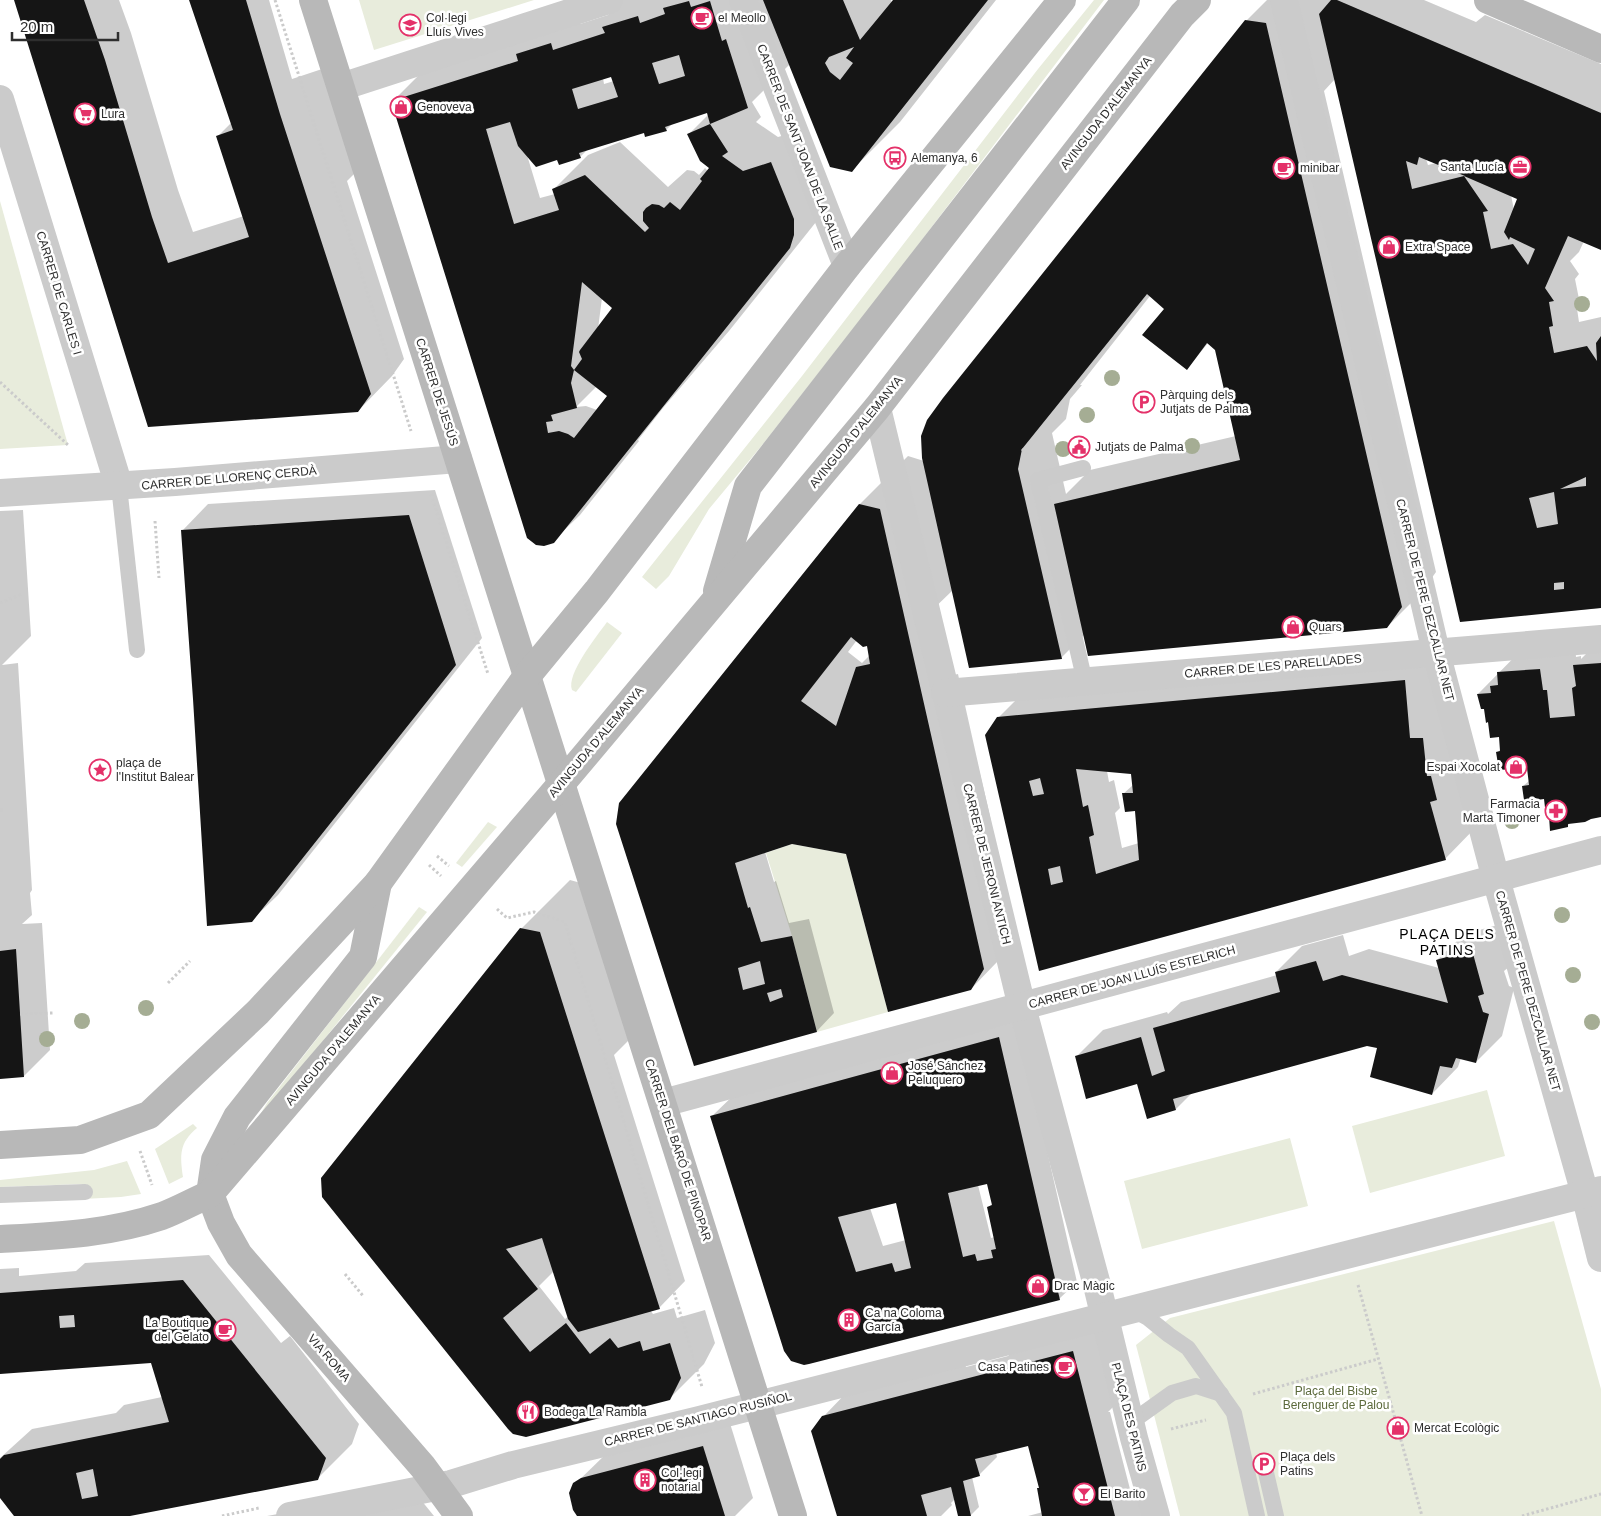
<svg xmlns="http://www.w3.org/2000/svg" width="1601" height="1516" viewBox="0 0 1601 1516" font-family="Helvetica,sans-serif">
<rect width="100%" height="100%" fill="#fff"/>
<g fill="#e8ecdc">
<path d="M359,0h175l-160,50z"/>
<path d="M1094,0h10l-208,274 -133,170 -54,65 -40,67 -13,13 -14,-12 160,-201 236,-307z"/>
<path d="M0,201l68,244 -68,4z"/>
<path d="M607,622l15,11 -46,59 -4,-2c-6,-16 25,-54 35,-68z"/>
<path d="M488,822l9,5 -35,40 -6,-4z"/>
<path d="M792,844l54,10 42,158 -71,20 -25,-96 -26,-83z"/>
<path d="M419,907l8,5 -160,198 -7,5 7,-12z"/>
<path d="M1487,1090l18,66 -135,37 -18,-67z"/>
<path d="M193,1124l4,4c-18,15 -17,27 -14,49l-14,7 -14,-35z"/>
<path d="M1290,1138l18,68 -166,43 -18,-68z"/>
<path d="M127,1161l14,33 -20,3 -38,2 -1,-15 -82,3v-7l94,-10z"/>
<path d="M1554,1221l47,168v127h-421l-44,-171 34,-27z"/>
</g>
<g fill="#0003" fill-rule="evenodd">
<path d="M15,0h104l12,33 47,157 15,42 51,-16 -27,-79 15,-15 -41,-122h78l23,79 36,-12 33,100 -14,14 57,178 -12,17 -34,35 -209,14z"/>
<path d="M623,0h268l1,3 2,-3h102l-96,122 -48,48 -62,-106 -38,38 9,15 -5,5 22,15 27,-8 19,83 -95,119 -66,77 -25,32 1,1 -59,74 -27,26 -160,-440 26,-26 158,-57 3,6 28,-9zM612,75l2,6 -10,3 -1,-6zM707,111l2,3 -21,21 23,32 -3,4 -3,-3 -6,7 -5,-4 -7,-1 -19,17 -48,-45 -32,13 -35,35 2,4 -15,4 -13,-43 31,4 22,-2 7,-7 58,-19 21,-1 7,-7zM602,298l18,3 -22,28zM597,386l12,10 -12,14 -11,-4 -10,1z"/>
<path d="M1267,0h157l52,22 9,-7 116,49v184l-17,-7 -5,11 -9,9 9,13 -4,5 4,20 -3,3 3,20 22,-5v291l-140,12 -126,-541 -11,12 112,481 -15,21 -34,34 -302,7 -24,24 -108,-68 -28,27 14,61 19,-4 33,147 6,141 -26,27 -124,-136 -55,-10 -27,9 9,30 2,-1 13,42 20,-4 25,94 -17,18 -122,33 -24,-76 189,-484 48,-48 16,5 322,-440zM1426,159l10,4 -8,2zM1511,195l8,4 -5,11zM1150,296l16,13 21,60 21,-26 8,6 20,87 -146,34 -24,24 -14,-61 14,-14 4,-20 12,-14h-2zM857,640l11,5 2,10 -8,8 -14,-11z"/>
<path d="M435,490l47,148 -204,257 -27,26 -69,-390 26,-27z"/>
<path d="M23,510l8,126 -29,29 16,-2 14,227 -2,3 2,22 -10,9 20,-1 8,127 -26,26 -24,2v-567z"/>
<path d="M1574,635l2,22 5,-1v3l20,-20v176l-31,8 -2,2 -18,-10 -5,-17 -22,-12 7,-6 -2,-13 -30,-15 3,-3 -1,-13 -22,-42 55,-56z"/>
<path d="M1439,647l40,177 -34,35 -406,111 -41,-252 27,-27zM1107,771l25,2 1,12 -10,9 12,15 4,34 -17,5 -7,-35 5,-5 -6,-28 -5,2z"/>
<path d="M570,880l18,5 47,149 -21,21 71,226 -26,27 -9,2 3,4 21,-6 3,10 28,-8 10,33 -11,21 -35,35 -143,37 -203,-239 198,-268zM554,1271l15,45 -4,3 -26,-33z"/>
<path d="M1498,925l11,42 -5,4 5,15 5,2 -12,48 -26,26 -15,-4 -3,9 -26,27 -54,-47 -11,-2 -175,48 -16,16 -38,-27 -61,-26 26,-26 64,-18 1,2 13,-12 96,-27 -1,-3 26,-26 41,-11 6,21 20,-7 70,19 -2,-8 27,-26z"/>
<path d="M1025,1012l23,143 29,127 -18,17 -255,65 -93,-247 27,-26zM992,1182l1,21 -4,4 6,30 -4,1 -13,-53zM897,1201l9,39 -23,6 -13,-38z"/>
<path d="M209,1255l72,88 9,-7 69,88 -7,20 -35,35 -194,37h-107l-16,-20v-38l32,-29 84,-16 8,-8 38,-8 -10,-35 -152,10v-103l19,-1v8l57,-5 9,-8z"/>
<path d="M1099,1326l19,76 -10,10h2l20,77 10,-2 8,29h-120l15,-4 -5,-23 2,-2 -6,-44 -38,10 1,4 -18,18 -7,2 7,30 -8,8 -12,1 -4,-17 -4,4 1,2 -11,11h-102l-16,-99 26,-27 115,-29 2,6 42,-11 9,-9z"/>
<path d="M729,1420l24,78 -18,18h-156l-7,-29 36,-35z"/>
<path d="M412,1489l22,27h-167z"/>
</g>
<g fill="#151515" fill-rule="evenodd">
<path d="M14,0h70l21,60 47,157 16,46 81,-26 -33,-101 17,-6 -44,-130h57l34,114 91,280 -13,18 -210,15z"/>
<path d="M763,0h80l17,40 33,-40h95l-136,172 -22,-5zM854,47l-8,11 7,5 -13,17 -10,-8 -5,-9 4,-6z"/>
<path d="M1331,0h6l264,113v137l-33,-14 -23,52 9,13 -5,1 4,24 -4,1 5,26 33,-7 10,15 -1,-18 5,-7v272l-141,14 -141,-608zM1419,157l46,19h-1l53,23 -13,33 5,8 1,-3 25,12 -7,16 -15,-21 -22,5 -8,-37 5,-1 -24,-35 -52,13 -6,-28 11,4zM1586,477v9l-26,3zM1554,492l4,32 -21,4 -8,-30zM1564,582v7l-10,1v-7z"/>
<path d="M689,1l2,6 19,-6 12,40 4,-2 22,69 -38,16 -3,-11 -42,14 2,4 -22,6 -1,-4 -65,20 2,5 -22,7 -2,-5 -21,7 -18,-21 -8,-24 -24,7 28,95 45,-14 -7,-21 33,-14 60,57 4,-4 -6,-7v-9l3,-4 6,-4 7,1 5,3 6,-6 10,8 22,-29 -2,-2 9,-11 -9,-7 -13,-27 23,-10 18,28 -6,4 21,15 28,-9 23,57v16l-4,13 -236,295 -10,3 -8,-1 -9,-7 -136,-437 127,-40 -2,-7 35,-11 2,7 52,-17 -3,-6 36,-11 2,7 25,-9 -2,-6zM679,55l6,21 -26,8 -7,-21zM611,77l7,20 -40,12 -6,-20zM582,282l30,26 -32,42 -1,2 3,7 -8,11 33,26 -33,42 -6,-4 -9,-3 -11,2 -2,-11 7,-1 -2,-6 26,-7 -6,-25 3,-13 -3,-4z"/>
<path d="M1245,20l21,3 136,584 -15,21 -299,28 -34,-152 186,-44 -25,-110 -8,-7 -20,27 -45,-35 22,-26 -17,-15 -125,155 -4,20 44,190 -93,9 -47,-210 -1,-22 6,-16 16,-22z"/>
<path d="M859,504l21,5 104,460 -13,21 -83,22 -42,-158 -54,-10 -57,19 13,45 2,-1 11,35 31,-6 25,96 -123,34 -78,-242 3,-21zM851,637l12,10 4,-1 3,18 -14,3 -20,59 -35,-25zM760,961l5,23 -22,6 -5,-22zM781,989l2,8 -13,5 -3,-9z"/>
<path d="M409,515l47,150 -204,257 -45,4 -14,-227 -12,-169z"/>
<path d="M1601,663v154l-10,2 -6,3 -17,2v3l-18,4 -1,-15h-3l-2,-17 -7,1 -1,-2 -12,2 -2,-14 7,-1 -2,-17 -28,2 -3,-18 4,-1 -1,-14 -9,1 -2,-16 -2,1 -2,-14h-3l-4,-15 14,-1 -1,-7 8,-1 -1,-13 43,-3 3,21h4l3,28 25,-2 -3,-28 4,-2 -3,-21z"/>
<path d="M1405,680l5,58h13l4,38h4l6,24 -7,2 16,58 -407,111 -54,-236 12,-18zM1076,769l55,5 2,19h-11l3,19 10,-1 4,49 -43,14 -7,-37 5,-2 -6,-30 -5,2zM1040,778l4,16 -11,2 -4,-15zM1060,866l3,16 -12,3 -3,-16z"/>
<path d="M520,928l20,4 120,377 -82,23 -10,-13 -26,-81 -36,11 32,40 -35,29 27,34 36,-29 24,31 20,-16 8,10 22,-7 3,10 27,-8 11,35 -11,22 -144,37 -13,-3 -5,-5 -186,-232 -1,-19z"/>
<path d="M16,949l8,128 -24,2v-128z"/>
<path d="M1472,950l12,44 -6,2 5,16 6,2 -13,49 -20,-5 -4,10 -12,-2 -8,29 -62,-18 7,-29 -10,-2 -194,53 3,11 -29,9 -10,-35 -51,15 -11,-43 66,-19 11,39 13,-5 -12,-43 127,-36 -5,-20 41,-11 7,20 19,-6 106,28 -12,-43z"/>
<path d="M999,1037l61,263 -251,64 -5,1 -13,-4 -7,-10 -74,-235zM987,1184l5,21 -5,2 9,42 -5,1 2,8 -16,3 -2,-7 -12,3 -15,-64zM896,1203l15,65 -16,4 -3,-9 -36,9 -18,-55z"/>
<path d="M183,1280l143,178 -8,22 -188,36h-116l-14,-18v-39l4,-4 165,-33 -18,-59 -151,11v-81zM74,1315l1,12 -15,1 -1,-12zM93,1469l5,27 -16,3 -6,-26z"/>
<path d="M1073,1351l42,165h-73l-5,-28h2l-11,-42 -53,13 5,17 -17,5 8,35h-13l-7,-29 -30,8 6,21h-90l-26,-85 11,-15z"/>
<path d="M703,1446l22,70h-148l-4,-6 -4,-17 4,-10 8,-5z"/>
</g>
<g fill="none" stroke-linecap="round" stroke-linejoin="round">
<g stroke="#cbcbcb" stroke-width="3" stroke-dasharray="2.5 2.5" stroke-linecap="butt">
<path d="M275,0l136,431"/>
<path d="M0,382l68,63"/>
<path d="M1022,449l6,6"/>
<path d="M431,494l57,180"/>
<path d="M155,521l4,57"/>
<path d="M0,603l22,-9"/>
<path d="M0,810h4"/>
<path d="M437,856l12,10"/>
<path d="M429,865l12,11"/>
<path d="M497,909l10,9 27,-6 31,10 137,465"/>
<path d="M168,983l22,-22"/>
<path d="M20,1014l33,-1"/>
<path d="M140,1151l12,34"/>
<path d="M345,1274l19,23"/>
<path d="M1358,1285l64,231"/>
<path d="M1253,1394l125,-35"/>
<path d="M1171,1429l35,-9"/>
<path d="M222,1516l37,-8"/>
<path d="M1522,1516l79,-22"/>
</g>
<g stroke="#cbcbcb" stroke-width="16">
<path d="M1083,468l-45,12 47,202"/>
<path d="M119,486l18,164"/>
<path d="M0,1195l85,-3"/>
<path d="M1133,1310l15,8 21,17 19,13 46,65 23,103"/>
<path d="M1130,1423l42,-30 24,-7 25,8"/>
<path d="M1264,1464l12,52"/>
</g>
<g stroke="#cbcbcb" stroke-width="28">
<path d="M743,0l104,266"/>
<path d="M1284,0l152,652 60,227 89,315 16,64"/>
<path d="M341,87l268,-87"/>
<path d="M0,99l119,387"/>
<path d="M877,408l145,599 75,278 37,153 22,78"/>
<path d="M0,493l175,-11 283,-23"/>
<path d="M945,693l656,-54"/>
<path d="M663,1103l938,-253"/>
<path d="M290,1516l161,-32 62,-19 186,-45 902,-230"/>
</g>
<g stroke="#b8b8b8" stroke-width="28">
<path d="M313,0l480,1516"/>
<path d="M1488,0l113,49"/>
<path d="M717,591l31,-105 378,-486"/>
<path d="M378,883l-15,74 -126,160 -22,43 -5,34 11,29 18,32 184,212 36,49"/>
<path d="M0,1145l80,-5 69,-25 109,-103 120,-129 149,-207 70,-85 250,-325 215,-266"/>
<path d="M0,1239c55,-3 109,-5 162,-23 16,-6 32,-15 48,-22l352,-411 315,-375 305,-393 15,-15"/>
</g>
</g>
<g fill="#a5ad94">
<circle cx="1582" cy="304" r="8"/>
<circle cx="1112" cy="378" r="8"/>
<circle cx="1087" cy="415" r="8"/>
<circle cx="1192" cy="446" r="8"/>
<circle cx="1063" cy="449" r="8"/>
<circle cx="1512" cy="821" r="8"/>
<circle cx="1562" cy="915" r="8"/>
<circle cx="1573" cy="975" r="8"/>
<circle cx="146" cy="1008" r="8"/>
<circle cx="82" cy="1021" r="8"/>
<circle cx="1592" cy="1022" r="8"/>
<circle cx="47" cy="1039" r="8"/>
</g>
<defs>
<g id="cafe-ring" transform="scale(1.125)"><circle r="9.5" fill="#fff" stroke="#e43169" stroke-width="1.5"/><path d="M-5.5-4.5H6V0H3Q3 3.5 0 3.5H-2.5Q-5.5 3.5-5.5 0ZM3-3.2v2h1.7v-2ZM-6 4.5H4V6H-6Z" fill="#e43169"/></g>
<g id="school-ring" transform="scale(1.125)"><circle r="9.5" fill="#fff" stroke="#e43169" stroke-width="1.5"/><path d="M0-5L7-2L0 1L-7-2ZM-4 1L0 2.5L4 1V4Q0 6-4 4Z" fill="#e43169"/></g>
<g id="shop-ring" transform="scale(1.125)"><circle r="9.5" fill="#fff" stroke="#e43169" stroke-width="1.5"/><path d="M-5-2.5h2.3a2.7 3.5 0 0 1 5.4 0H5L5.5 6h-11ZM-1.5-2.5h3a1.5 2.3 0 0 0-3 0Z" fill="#e43169"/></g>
<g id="supermarket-ring" transform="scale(1.125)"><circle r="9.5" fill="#fff" stroke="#e43169" stroke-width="1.5"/><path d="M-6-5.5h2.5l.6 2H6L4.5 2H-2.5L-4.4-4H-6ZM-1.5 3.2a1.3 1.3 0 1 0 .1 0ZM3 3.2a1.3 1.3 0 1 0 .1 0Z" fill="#e43169"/></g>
<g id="bus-ring" transform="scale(1.125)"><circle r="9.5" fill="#fff" stroke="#e43169" stroke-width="1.5"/><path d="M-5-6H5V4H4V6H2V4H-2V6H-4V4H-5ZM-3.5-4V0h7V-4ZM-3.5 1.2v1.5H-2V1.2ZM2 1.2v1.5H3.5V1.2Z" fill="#e43169"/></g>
<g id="office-ring" transform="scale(1.125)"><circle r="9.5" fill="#fff" stroke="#e43169" stroke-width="1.5"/><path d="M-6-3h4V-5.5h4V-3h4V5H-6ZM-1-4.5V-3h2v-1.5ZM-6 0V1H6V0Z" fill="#e43169"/></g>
<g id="parking-ring" transform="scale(1.125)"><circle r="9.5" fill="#fff" stroke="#e43169" stroke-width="1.5"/><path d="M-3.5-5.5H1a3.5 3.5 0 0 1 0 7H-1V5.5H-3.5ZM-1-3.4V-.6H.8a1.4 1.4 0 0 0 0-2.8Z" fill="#e43169"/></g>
<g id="civic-ring" transform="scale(1.125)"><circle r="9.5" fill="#fff" stroke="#e43169" stroke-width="1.5"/><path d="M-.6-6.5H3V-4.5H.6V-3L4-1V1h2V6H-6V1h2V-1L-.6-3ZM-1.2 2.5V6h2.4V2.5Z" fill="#e43169"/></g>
<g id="sight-ring" transform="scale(1.125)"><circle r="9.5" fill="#fff" stroke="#e43169" stroke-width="1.5"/><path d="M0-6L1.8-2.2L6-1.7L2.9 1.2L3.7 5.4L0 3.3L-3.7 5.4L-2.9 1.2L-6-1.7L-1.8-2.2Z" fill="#e43169"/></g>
<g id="pharmacy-ring" transform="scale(1.125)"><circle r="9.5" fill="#fff" stroke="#e43169" stroke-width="1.5"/><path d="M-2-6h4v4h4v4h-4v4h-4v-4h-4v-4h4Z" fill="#e43169"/></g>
<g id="building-ring" transform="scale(1.125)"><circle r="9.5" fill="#fff" stroke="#e43169" stroke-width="1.5"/><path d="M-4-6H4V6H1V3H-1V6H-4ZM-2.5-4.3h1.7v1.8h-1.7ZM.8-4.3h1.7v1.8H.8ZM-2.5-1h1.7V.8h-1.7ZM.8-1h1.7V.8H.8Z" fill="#e43169"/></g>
<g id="restaurant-ring" transform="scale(1.125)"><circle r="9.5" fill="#fff" stroke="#e43169" stroke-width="1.5"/><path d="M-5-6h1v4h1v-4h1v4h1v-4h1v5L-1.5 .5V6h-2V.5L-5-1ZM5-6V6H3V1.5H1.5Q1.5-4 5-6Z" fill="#e43169"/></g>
<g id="bar-ring" transform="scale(1.125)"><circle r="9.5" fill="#fff" stroke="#e43169" stroke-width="1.5"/><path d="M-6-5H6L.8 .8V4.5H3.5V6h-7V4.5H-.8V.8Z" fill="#e43169"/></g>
</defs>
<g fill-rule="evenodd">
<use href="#cafe-ring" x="702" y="18"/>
<use href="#school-ring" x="410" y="25"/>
<use href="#shop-ring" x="401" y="107"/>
<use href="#supermarket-ring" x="85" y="114"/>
<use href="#bus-ring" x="895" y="158"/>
<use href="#office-ring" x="1520" y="167"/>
<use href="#cafe-ring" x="1284" y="168"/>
<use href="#shop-ring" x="1389" y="247"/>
<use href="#parking-ring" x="1144" y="402"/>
<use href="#civic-ring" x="1079" y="447"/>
<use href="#shop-ring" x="1293" y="627"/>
<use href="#shop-ring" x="1516" y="767"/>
<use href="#sight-ring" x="100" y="770"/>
<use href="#pharmacy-ring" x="1556" y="811"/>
<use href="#shop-ring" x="892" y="1073"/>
<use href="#shop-ring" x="1038" y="1286"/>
<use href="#building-ring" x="849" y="1320"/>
<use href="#cafe-ring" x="225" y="1330"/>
<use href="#cafe-ring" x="1065" y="1367"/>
<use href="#restaurant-ring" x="528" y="1412"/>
<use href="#shop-ring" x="1398" y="1428"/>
<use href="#parking-ring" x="1264" y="1464"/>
<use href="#building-ring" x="645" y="1480"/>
<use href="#bar-ring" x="1084" y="1494"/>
</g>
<g text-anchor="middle" stroke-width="5" stroke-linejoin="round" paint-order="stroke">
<g font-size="12" fill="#2e2e2e" stroke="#fff" text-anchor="start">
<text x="426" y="22">Col·legi<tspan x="426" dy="14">Lluís Vives</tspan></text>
<text x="718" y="22">el Meollo</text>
<text x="417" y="111">Genoveva</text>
<text x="101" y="118">Lura</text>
<text x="911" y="162">Alemanya, 6</text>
<text x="1504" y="171" text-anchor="end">Santa Lucía</text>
<text x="1300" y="172">minibar</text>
<text x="1405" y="251">Extra Space</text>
<text x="1160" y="399">Pàrquing dels<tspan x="1160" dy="14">Jutjats de Palma</tspan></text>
<text x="1095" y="451">Jutjats de Palma</text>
<text x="1309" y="631">Quars</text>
<text x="116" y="767">plaça de<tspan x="116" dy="14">l'Institut Balear</tspan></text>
<text x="1500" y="771" text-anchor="end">Espai Xocolat</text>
<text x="1540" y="808" text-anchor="end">Farmacia<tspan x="1540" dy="14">Marta Timoner</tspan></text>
<text x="908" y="1070">José Sánchez<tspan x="908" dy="14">Peluquero</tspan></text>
<text x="1054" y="1290">Drac Màgic</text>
<text x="865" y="1317">Ca na Coloma<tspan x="865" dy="14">García</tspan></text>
<text x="209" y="1327" text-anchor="end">La Boutique<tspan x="209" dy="14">del Gelato</tspan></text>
<text x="1049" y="1371" text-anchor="end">Casa Patines</text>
<text x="544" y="1416">Bodega La Rambla</text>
<text x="1414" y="1432">Mercat Ecològic</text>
<text x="1280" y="1461">Plaça dels<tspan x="1280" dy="14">Patins</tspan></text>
<text x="661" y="1477">Col·legi<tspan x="661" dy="14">notarial</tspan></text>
<text x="1100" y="1498">El Barito</text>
</g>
<g font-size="12" fill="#2e2e2e" stroke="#fff">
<text transform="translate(1106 113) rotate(-52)" y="4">AVINGUDA D'ALEMANYA</text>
<text transform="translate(800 147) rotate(69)" y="4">CARRER DE SANT JOAN DE LA SALLE</text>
<text transform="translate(59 293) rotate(73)" y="4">CARRER DE CARLES I</text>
<text transform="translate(437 392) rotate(72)" y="4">CARRER DE JESÚS</text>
<text transform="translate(856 432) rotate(-51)" y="4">AVINGUDA D'ALEMANYA</text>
<text transform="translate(229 478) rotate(-5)" y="4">CARRER DE LLORENÇ CERDÀ</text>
<text transform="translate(1425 600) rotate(76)" y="4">CARRER DE PERE DEZCALLAR NET</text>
<text transform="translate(1273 666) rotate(-5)" y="4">CARRER DE LES PARELLADES</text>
<text transform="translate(596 742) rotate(-50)" y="4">AVINGUDA D'ALEMANYA</text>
<text transform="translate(987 864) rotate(76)" y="4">CARRER DE JERONI ANTICH</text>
<text transform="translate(1132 977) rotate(-15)" y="4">CARRER DE JOAN LLUÍS ESTELRICH</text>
<text transform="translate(1528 991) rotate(74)" y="4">CARRER DE PERE DEZCALLAR NET</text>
<text transform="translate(333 1050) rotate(-50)" y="4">AVINGUDA D'ALEMANYA</text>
<text transform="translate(678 1150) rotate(72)" y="4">CARRER DEL BARÓ DE PINOPAR</text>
<text transform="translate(329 1358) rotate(49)" y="4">VIA ROMA</text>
<text transform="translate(1129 1417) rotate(76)" y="4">PLAÇA DES PATINS</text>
<text transform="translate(698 1419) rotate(-14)" y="4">CARRER DE SANTIAGO RUSIÑOL</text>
</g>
<g font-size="12" fill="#5c6a3c" stroke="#fff">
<text x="1336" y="1395">Plaça del Bisbe<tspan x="1336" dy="14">Berenguer de Palou</tspan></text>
</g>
<g font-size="14" letter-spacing="1" fill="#000" stroke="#fff">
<text x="1447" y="939">PLAÇA DELS<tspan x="1447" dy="16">PATINS</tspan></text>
</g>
</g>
<path d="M12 32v8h106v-8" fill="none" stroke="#2e2e2e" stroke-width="2.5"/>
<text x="20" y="32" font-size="15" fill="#2e2e2e" stroke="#ffffff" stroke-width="4" paint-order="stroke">20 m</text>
</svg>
